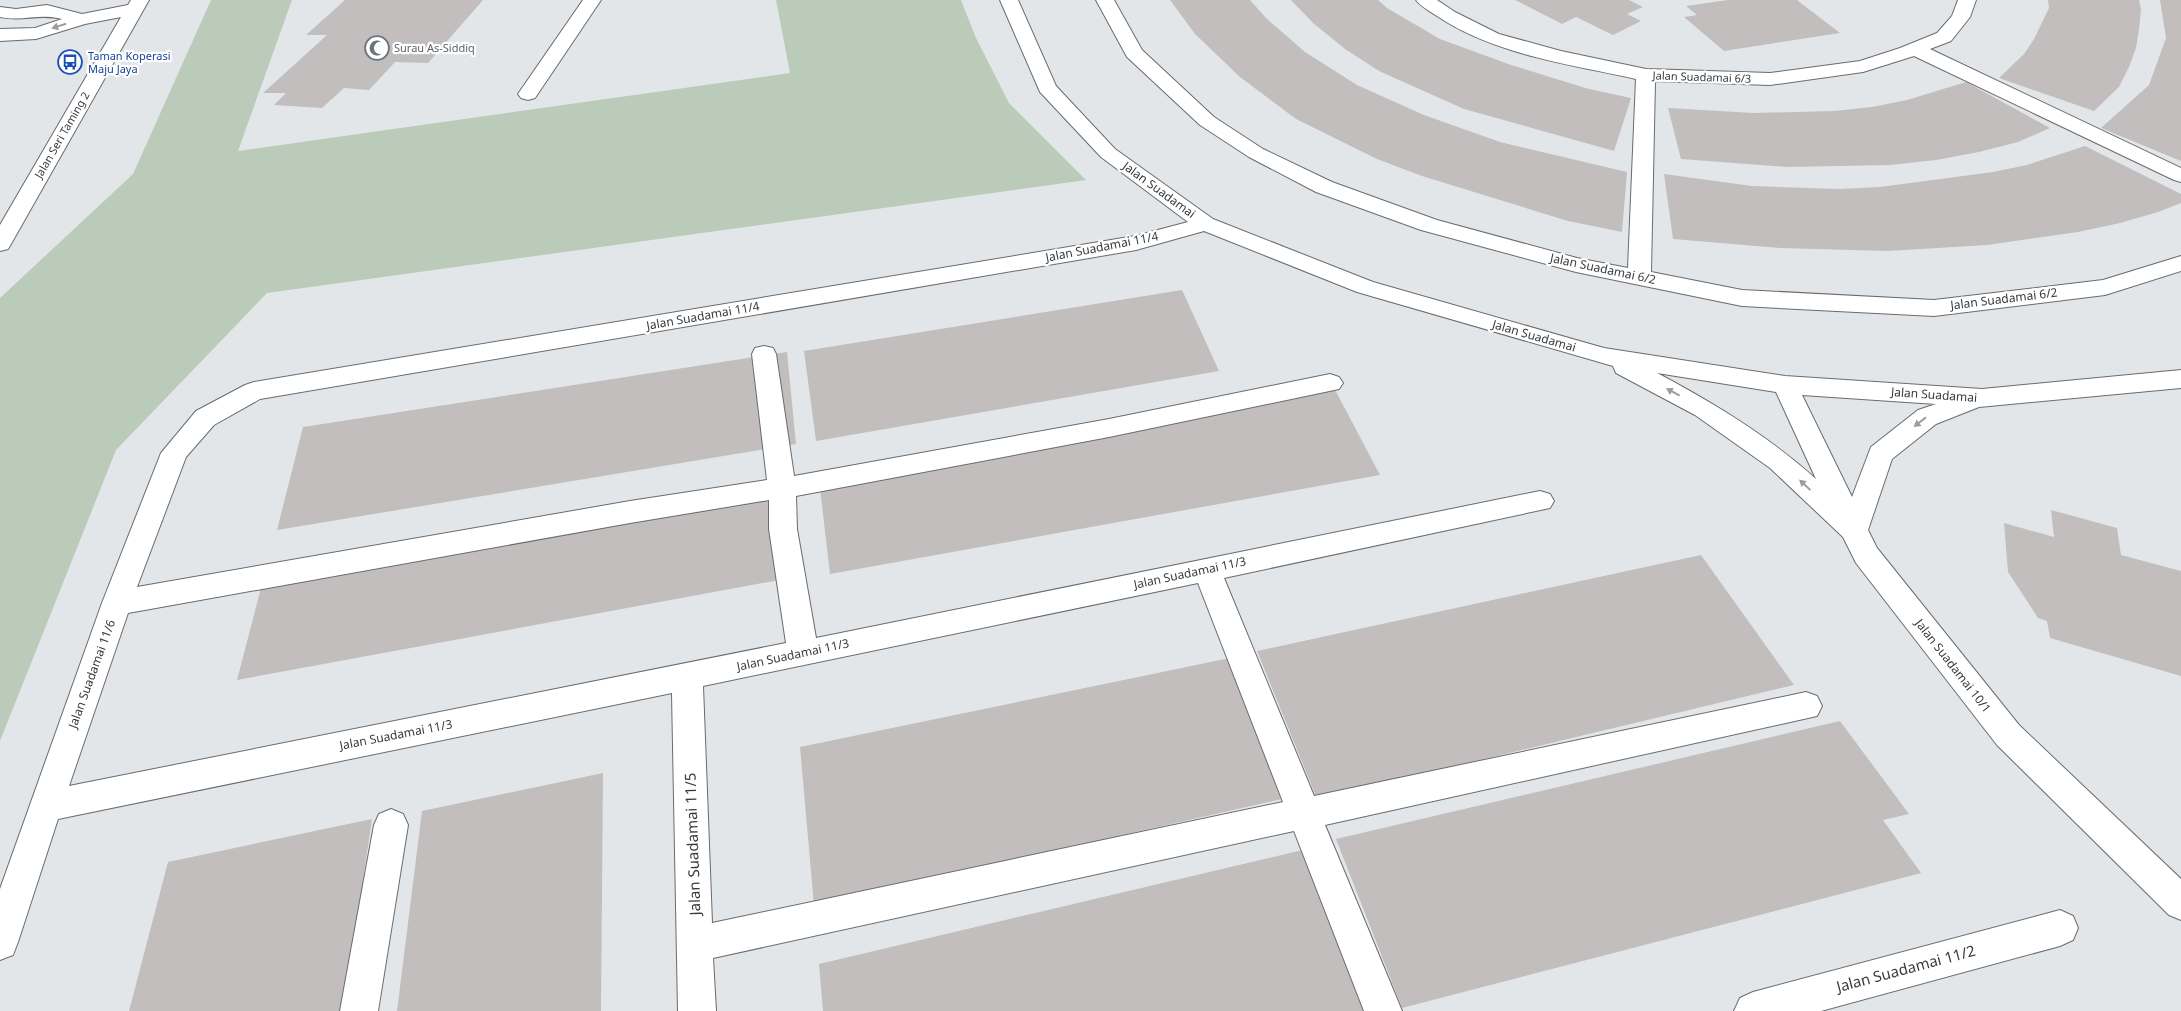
<svg xmlns="http://www.w3.org/2000/svg" width="2181" height="1011" viewBox="0 0 2181 1011" font-family="'Noto Sans',sans-serif">
<rect width="100%" height="100%" fill="#e3e6e8"/>
<path fill="#baccb9" d="M211,0h81l-54,151 552,-78 -14,-73h185l15,38 33,65 77,77 -819,113 -151,157 -116,291v-443l133,-124z"/>
<g fill="#c2bebd">
<path d="M345,0h138l-55,63 -33,-1 -26,28 -25,-2 -22,20 -48,-3 12,-12h-23l64,-58h-21z"/>
<path d="M1170,0h80l16,18 39,34 52,33 67,30 76,27 127,30 -5,60 -54,-11 -146,-45 -45,-17 -81,-40 -56,-42 -22,-21 -23,-22z"/>
<path d="M1291,0h87l9,8 53,31 71,26 78,24 42,9 -17,53 -150,-42 -85,-38 -34,-22 -32,-26z"/>
<path d="M1515,0h114l14,7 -16,7 14,7 -28,14 -37,-18 -14,7z"/>
<path d="M1728,0h69l43,33 -116,18 -40,-34 13,-2 -11,-9z"/>
<path d="M2048,0h91l2,10 -2,19 -3,19 -7,19 -10,20 -25,24 -95,-33 25,-24 10,-15 15,-31z"/>
<path d="M2160,0h21v161l-80,-33 48,-43 17,-47z"/>
<path d="M1966,82l84,46 -32,14 -39,10 -43,8 -46,5 -102,2 -107,-8 -13,-51 86,5 80,-2 38,-4 35,-7z"/>
<path d="M2085,146l96,48v9l-23,9 -38,11 -42,9 -91,13 -49,3 -51,3 -106,-3 -108,-9 -9,-65 88,12 87,3 41,-2 113,-15 34,-7z"/>
<path d="M1182,290l37,81 -403,70 -12,-90z"/>
<path d="M787,352l9,92 -519,86 26,-103z"/>
<path d="M1332,384l48,91 -550,99 -12,-103z"/>
<path d="M791,475l10,101 -564,104 30,-115z"/>
<path d="M2051,510l66,18 4,27 60,16v105l-131,-38 -3,-17 -9,-3 -30,-46 -4,-49 50,14z"/>
<path d="M1701,555l93,130 -477,114 -60,-148z"/>
<path d="M1230,658l52,141 -468,106 -14,-158z"/>
<path d="M1840,721l69,93 -26,6 38,53 -519,135 -66,-169z"/>
<path d="M603,773l-2,238h-204l25,-200z"/>
<path d="M372,819l-28,192h-215l39,-149z"/>
<path d="M1307,849l61,162h-545l-4,-47z"/>
</g>
<g fill="none" stroke-linecap="round" stroke-linejoin="round">
<g stroke="#696b6e" stroke-width="2">
<g id="minor">
<path d="M131,0h18l-138,244 -3,5 -8,2v-26l121,-208 -36,7 -49,15 -36,2v-12l35,-1 27,-9c-23,-6 -39,3 -62,-2v-10l16,2 31,-4 35,9 46,-9z"/>
<path d="M583,0h18l-66,98 -7,2 -7,-2 -3,-4z"/>
<path d="M1000,0h18l38,86 59,63 98,70 160,63 231,66 181,28 197,13 199,-19v18l-202,19 -43,17 -44,35 -24,71 9,18 142,177 162,154v41l-12,-5 -172,-170 -141,-182 -13,-26 -73,-69 -75,-53 -79,-42 -3,-7 -256,-74 -153,-61 -68,19 -876,149 -46,26 -28,32 -49,130 493,-86 137,-21 -15,-126 3,-6 9,-2 9,2 3,6 18,122 315,-57 221,-45 9,3 4,6 -4,6 -230,48 -313,59 1,33 19,109 724,-147 10,3 4,7 -4,7 -326,70 90,218 492,-104 11,4 5,10 -5,10 -492,109 77,186h-38l-70,-180 -581,127 3,53h-38l-6,-318 -614,126 -40,123 -5,13 -13,5v-71l102,-286 59,-150 35,-42 49,-26 9,-3 881,-146 53,-14 -87,-65 -61,-65zM1657,373l119,19 40,87c-48,-43 -102,-76 -159,-106zM1802,395l134,9 -18,6 -47,37 -19,50zM769,500v29l17,114 -717,143 59,-173 502,-90zM1198,583l85,219 -571,121 -9,-237z"/>
<path d="M1096,0h18l28,50 72,67 49,32 69,33 105,38 140,38 51,10 8,-189c-66,-15 -141,-24 -199,-63 -7,-5 -16,-9 -21,-16h21l18,12 44,22 62,17 85,18 124,4 90,-12 40,-13 37,-15 15,-17 6,-16h18l-6,17 -19,24 -21,8 251,119v14l-7,-2 -260,-124 -51,16 -93,13 -115,-4 -4,191 91,18 192,10 169,-20 78,-24v15l-76,24 -171,21 -192,-10 -166,-34 -155,-42 -105,-38 -67,-35 -49,-32 -73,-68z"/>
<path d="M391,809l12,5 5,11 -30,186h-38l34,-186 5,-11z"/>
<path d="M2060,910l13,6 5,12 -5,12 -13,6 -239,65h-87l6,-13 13,-6z"/>
</g>
</g>
<use href="#minor" fill="#fff" fill-rule="evenodd"/>
</g>
<defs><path id="oneway-solid" d="M-6-.8H1V-3.2L6.5 0L1 3.2V.8H-6Z" transform="scale(1.25)"/></defs>
<g fill="#9c9c9d">
<use href="#oneway-solid" transform="translate(59 26) rotate(163)"/>
<use href="#oneway-solid" transform="translate(1673 392) rotate(-152)"/>
<use href="#oneway-solid" transform="translate(1920 422) rotate(142)"/>
<use href="#oneway-solid" transform="translate(1805 485) rotate(-137)"/>
</g>
<defs>
<g id="mosque-ring" transform="scale(1.25)"><circle r="9.5" fill="#fff" stroke="#6b7280" stroke-width="1.5"/><path d="M3.5-4.9A6 6 0 1 0 3.5 4.9A5 5 0 1 1 3.5-4.9Z" fill="#6b7280"/></g>
<g id="bus-ring" transform="scale(1.25)"><circle r="9.5" fill="#fff" stroke="#1a4fb4" stroke-width="1.5"/><path d="M-5-6H5V4H4V6H2V4H-2V6H-4V4H-5ZM-3.5-4V0h7V-4ZM-3.5 1.2v1.5H-2V1.2ZM2 1.2v1.5H3.5V1.2Z" fill="#1a4fb4"/></g>
</defs>
<g fill-rule="evenodd">
<use href="#mosque-ring" x="377" y="48"/>
<use href="#bus-ring" x="70" y="62"/>
</g>
<g text-anchor="middle" stroke-width="4.5" stroke-linejoin="round" paint-order="stroke">
<g font-size="11" fill="#5b616d" stroke="#fff" text-anchor="start">
<text x="394" y="52">Surau As-Siddiq</text>
</g>
<g font-size="11" fill="#164399" stroke="#fff" text-anchor="start">
<text x="88" y="60">Taman Koperasi<tspan x="88" dy="13">Maju Jaya</tspan></text>
</g>
<g font-size="11" fill="#393a3b" stroke="#fff">
<text transform="translate(1702 77) rotate(2)" y="4">Jalan Suadamai 6/3</text>
<text transform="translate(62 135) rotate(-60)" y="4">Jalan Seri Taming 2</text>
</g>
<g font-size="12" fill="#393a3b" stroke="#fff">
<text transform="translate(1159 190) rotate(36)" y="4">Jalan Suadamai</text>
<text transform="translate(1102 247) rotate(-11)" y="4">Jalan Suadamai 11/4</text>
<text transform="translate(1603 269) rotate(12)" y="4">Jalan Suadamai 6/2</text>
<text transform="translate(2004 299) rotate(-7)" y="4">Jalan Suadamai 6/2</text>
<text transform="translate(703 316) rotate(-10)" y="4">Jalan Suadamai 11/4</text>
<text transform="translate(1534 336) rotate(16)" y="4">Jalan Suadamai</text>
<text transform="translate(1934 395) rotate(4)" y="4">Jalan Suadamai</text>
<text transform="translate(1190 573) rotate(-12)" y="4">Jalan Suadamai 11/3</text>
<text transform="translate(793 655) rotate(-12)" y="4">Jalan Suadamai 11/3</text>
<text transform="translate(1953 666) rotate(52)" y="4">Jalan Suadamai 10/1</text>
<text transform="translate(92 674) rotate(-70)" y="4">Jalan Suadamai 11/6</text>
<text transform="translate(396 735) rotate(-11)" y="4">Jalan Suadamai 11/3</text>
</g>
<g font-size="15" fill="#393a3b" stroke="#fff">
<text transform="translate(693 844) rotate(-92)" y="5">Jalan Suadamai 11/5</text>
<text transform="translate(1906 969) rotate(-15)" y="5">Jalan Suadamai 11/2</text>
</g>
</g>
</svg>
